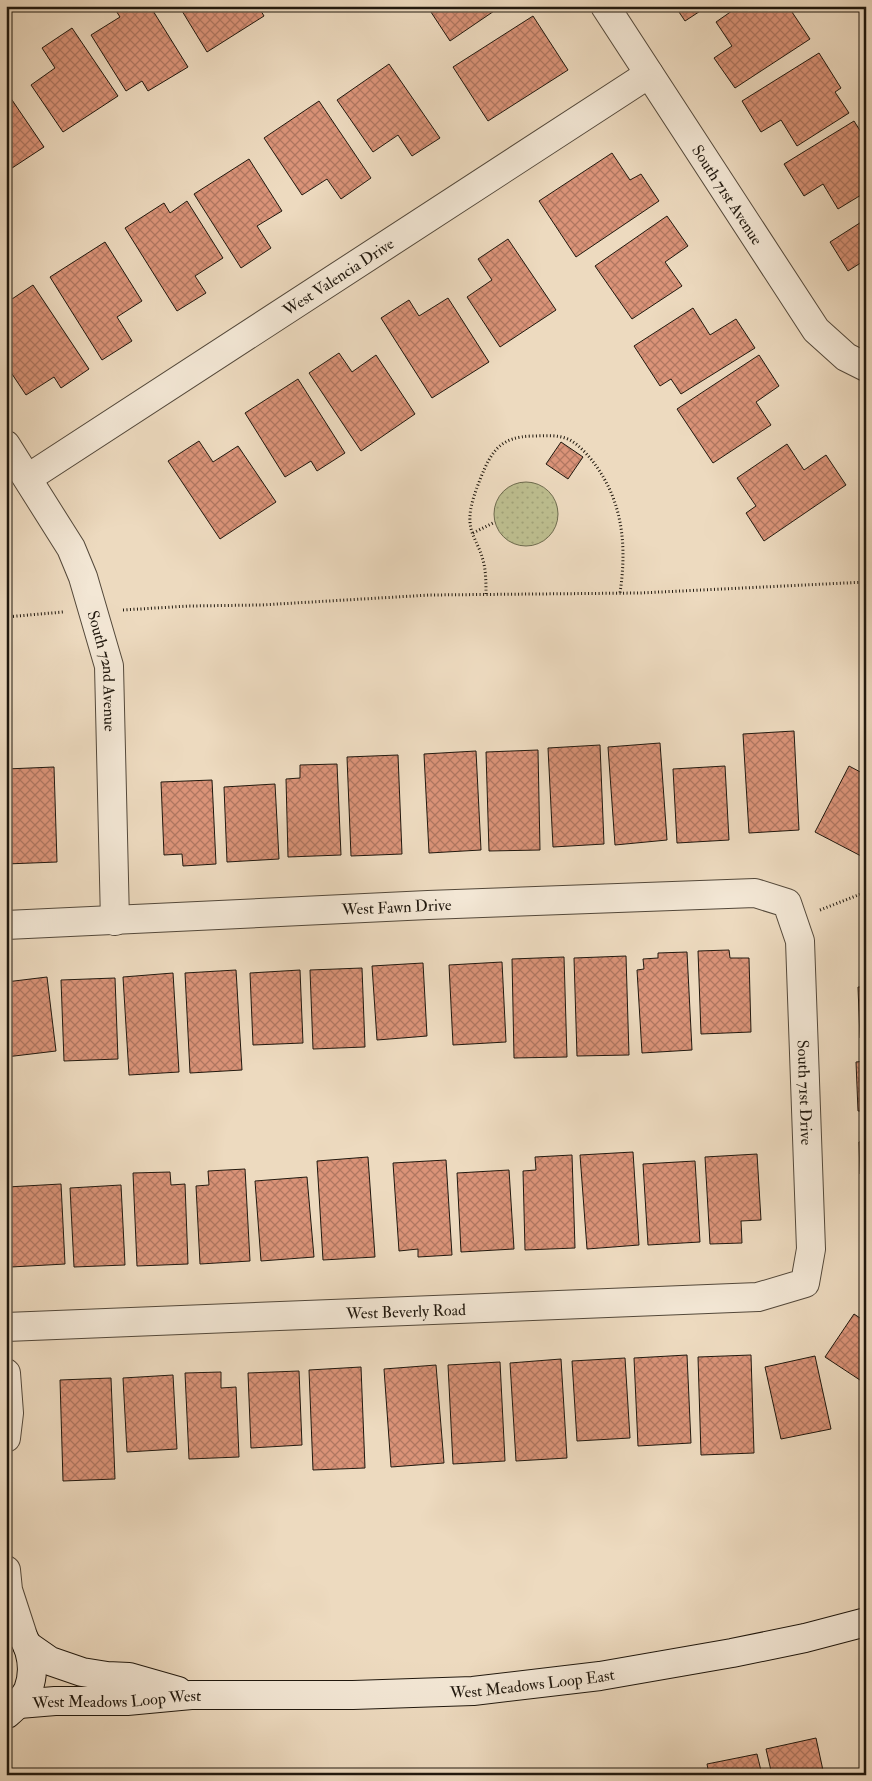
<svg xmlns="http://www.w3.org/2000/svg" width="872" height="1781" viewBox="0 0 872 1781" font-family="'IM FELL Double Pica',serif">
<defs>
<pattern id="park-dots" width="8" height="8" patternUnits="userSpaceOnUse" patternTransform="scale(1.25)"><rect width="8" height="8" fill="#bdbe8f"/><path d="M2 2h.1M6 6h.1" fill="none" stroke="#a2a37a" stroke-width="1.8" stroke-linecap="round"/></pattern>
<pattern id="building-cross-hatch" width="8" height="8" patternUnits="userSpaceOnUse" patternTransform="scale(1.25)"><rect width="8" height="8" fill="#da9378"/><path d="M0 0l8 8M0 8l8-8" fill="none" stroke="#b07761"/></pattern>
</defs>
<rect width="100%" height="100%" fill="#eddabf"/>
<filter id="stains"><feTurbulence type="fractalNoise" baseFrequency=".004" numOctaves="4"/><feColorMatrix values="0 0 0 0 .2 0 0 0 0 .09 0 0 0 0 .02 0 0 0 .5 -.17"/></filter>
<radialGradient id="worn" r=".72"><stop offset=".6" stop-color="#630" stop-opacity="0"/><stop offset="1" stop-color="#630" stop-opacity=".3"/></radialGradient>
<circle fill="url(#park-dots)" stroke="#6e6b4e" cx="526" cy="514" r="32"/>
<g fill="url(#building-cross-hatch)" stroke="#20180e">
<path d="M113,6h37l38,61 -40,24 -6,-10 -16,10 -35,-56 29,-18z"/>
<path d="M179,6h79l6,10 -57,36z"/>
<path d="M427,6h73v1l-50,34z"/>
<path d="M675,6h33l-23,15z"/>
<path d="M739,6h49l22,33 -75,49 -21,-30 18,-12 -16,-24z"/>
<path d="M533,16l35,54 -80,51 -35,-54z"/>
<path d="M72,28l46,68 -55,36 -32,-47 24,-17 -13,-20z"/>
<path d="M819,53l22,35 -6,4 14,21 -52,33 -16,-26 -20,12 -19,-31z"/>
<path d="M389,64l51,74 -28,18 -14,-21 -25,17 -36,-52z"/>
<path d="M10,97l34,50 -38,25v-72z"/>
<path d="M319,101l52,77 -30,21 -14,-20 -25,16 -38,-57z"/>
<path d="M854,121l12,19v52l-28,17 -15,-25 -19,12 -20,-32z"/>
<path d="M612,153l18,27 11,-6 18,27 -83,56 -37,-56z"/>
<path d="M249,159l33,52 -25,15 14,22 -30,20 -47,-74z"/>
<path d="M187,201l36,57 -28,18 11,17 -29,18 -52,-83 39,-25 6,10z"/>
<path d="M667,216l21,30 -23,16 17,24 -50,33 -37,-53z"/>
<path d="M866,219v50l-4,-7 -14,9 -18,-29z"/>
<path d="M508,239l48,71 -56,37 -33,-50 25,-17 -14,-21z"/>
<path d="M105,242l37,59 -25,16 15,24 -30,19 -52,-83z"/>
<path d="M33,285l56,84 -28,19 -7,-11 -28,18 -20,-30v-62z"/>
<path d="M448,298l41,64 -57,36 -51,-80 28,-18 10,16z"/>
<path d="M693,308l17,27 26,-16 19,29 -74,46 -10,-15 -11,7 -26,-40z"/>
<path d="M339,353l13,19 24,-17 39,59 -54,37 -52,-78z"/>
<path d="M759,355l20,31 -23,16 15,23 -58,38 -36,-54z"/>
<path d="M298,379l47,74 -28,18 -6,-10 -26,16 -40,-64z"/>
<path d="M199,441l14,21 25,-16 38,56 -56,37 -52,-78z"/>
<path d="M561,442l22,15 -15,22 -22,-15z"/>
<path d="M787,444l17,26 22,-15 20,30 -82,56 -18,-28 10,-7 -19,-28z"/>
<path d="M794,731l5,99 -50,3 -6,-99z"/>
<path d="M660,743l7,97 -52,5 -7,-98z"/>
<path d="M600,745l4,99 -51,3 -5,-99z"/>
<path d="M538,750l2,100 -51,1 -3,-99z"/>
<path d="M476,751l5,99 -52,3 -5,-99z"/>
<path d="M398,755l4,99 -51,2 -4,-99z"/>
<path d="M337,764l4,91 -53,2 -2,-78 14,-1v-13z"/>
<path d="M725,766l4,74 -52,3 -4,-74z"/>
<path d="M849,766l17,9v71l-5,10 -46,-24z"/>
<path d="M54,767l3,95 -51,2v-95z"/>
<path d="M212,780l4,84 -33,2 -1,-12 -18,1 -3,-73z"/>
<path d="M275,784l4,75 -52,3 -3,-75z"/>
<path d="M729,950l1,8h19l2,74 -50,2 -3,-83z"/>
<path d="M687,952l5,98 -50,3 -5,-83 7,-1 -1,-10 15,-1v-5z"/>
<path d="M626,956l3,99 -52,1 -3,-98z"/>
<path d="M564,957l3,100 -53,1 -2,-99z"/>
<path d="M502,962l4,80 -53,3 -4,-80z"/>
<path d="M423,963l4,73 -50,4 -5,-74z"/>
<path d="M362,968l3,79 -52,2 -3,-79z"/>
<path d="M236,970l6,100 -52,3 -5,-100z"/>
<path d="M300,970l3,73 -50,2 -3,-72z"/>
<path d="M173,973l6,99 -50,3 -6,-98z"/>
<path d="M47,977l9,74 -50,6v-75z"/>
<path d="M115,978l3,81 -54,2 -3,-81z"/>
<path d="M858,987h8v51h-6z"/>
<path d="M866,1061v50h-8l-2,-49z"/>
<path d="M866,1141v33h-6l-1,-32z"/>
<path d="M633,1152l6,93 -52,4 -7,-94z"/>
<path d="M757,1154l4,66 -20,1 1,22 -32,1 -5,-87z"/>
<path d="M572,1155l3,93 -50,2 -2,-79 13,-1 -1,-13z"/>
<path d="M368,1157l7,100 -52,3 -6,-99z"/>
<path d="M446,1160l6,95 -34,2v-8l-19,2 -6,-88z"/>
<path d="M695,1161l5,81 -52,3 -5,-81z"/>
<path d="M245,1169l5,92 -50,3 -4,-78 13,-1 -1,-14z"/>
<path d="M509,1170l5,79 -53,3 -4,-79z"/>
<path d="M170,1172l1,13 14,-1 3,80 -51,2 -4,-93z"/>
<path d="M307,1177l7,80 -53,4 -6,-80z"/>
<path d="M61,1184l4,80 -54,3 -4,-80z"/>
<path d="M121,1185l4,80 -51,2 -4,-79z"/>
<path d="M854,1314l12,8v62l-41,-27z"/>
<path d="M687,1355l4,88 -53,3 -4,-88z"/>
<path d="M751,1355l3,98 -53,2 -3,-98z"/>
<path d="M815,1356l16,73 -50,10 -16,-72z"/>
<path d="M625,1358l5,80 -53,3 -5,-80z"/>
<path d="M561,1359l6,99 -51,3 -6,-98z"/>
<path d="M500,1362l5,99 -52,3 -5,-99z"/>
<path d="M436,1365l8,98 -53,4 -7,-98z"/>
<path d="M361,1367l4,101 -52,2 -4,-100z"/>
<path d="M299,1371l3,74 -51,3 -3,-75z"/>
<path d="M221,1372v16l15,-1 3,70 -50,2 -4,-86z"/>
<path d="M173,1375l4,74 -50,3 -4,-74z"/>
<path d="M111,1378l4,101 -52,2 -3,-101z"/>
<path d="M816,1738l8,37h-52l-6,-26z"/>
<path d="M757,1754l5,21h-53l-2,-11z"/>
</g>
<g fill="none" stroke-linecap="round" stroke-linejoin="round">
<g stroke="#53483a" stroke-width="30">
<g id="street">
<path id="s1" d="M605,6l211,324 30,27 20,10"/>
<path id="s2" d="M6,445l65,103 12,29 26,89 6,255"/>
<path id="s3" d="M28,478l621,-404"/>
<path id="s4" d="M6,925l422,-20 327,-12 32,10 13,38 11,308 -6,34 -47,14 -752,30"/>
<path d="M6,1373l3,40 -3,25"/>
<path d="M6,1570l2,20 15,46"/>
</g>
</g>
<g stroke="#20180e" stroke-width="30">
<g id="secondary">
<path d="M6,1621c24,13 31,46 22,69 -5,10 -13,17 -21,24"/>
<path d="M27,1645l23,16 32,11 25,4 22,1 49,14"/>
<path id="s5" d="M19,1704l36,-3h72l64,-6h162l120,-4 127,-15 132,-23 73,-15 61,-16"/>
</g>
</g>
<g stroke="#20180e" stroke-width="3" stroke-dasharray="1 2.5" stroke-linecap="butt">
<path d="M473,533l22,-11"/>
<path d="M486,594c0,-12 0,-26 -4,-37 -3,-12 -12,-23 -12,-36 -1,-14 6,-31 11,-44 11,-27 20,-40 51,-41 13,0 26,-2 38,4 9,5 18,15 24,23 29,39 33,83 26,130"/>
<path d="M123,610l66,-4 72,-1 169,-10 210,-2 226,-11"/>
<path d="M6,617l57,-5"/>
<path d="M820,910l46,-18"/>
</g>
<use href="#street" stroke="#f3e7d5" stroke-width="28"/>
<use href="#secondary" stroke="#f3e7d5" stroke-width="28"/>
</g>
<g text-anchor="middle" stroke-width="4.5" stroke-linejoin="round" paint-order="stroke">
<g font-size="16" fill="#20180e" stroke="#f3e7d5">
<text dy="6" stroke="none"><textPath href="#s1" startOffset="225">South 71st Avenue</textPath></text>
<text dy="6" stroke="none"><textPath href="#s3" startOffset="370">West Valencia Drive</textPath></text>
<text dy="6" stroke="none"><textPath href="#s2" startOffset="250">South 72nd Avenue</textPath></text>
<text dy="6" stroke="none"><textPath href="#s4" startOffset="391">West Fawn Drive</textPath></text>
<text dy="6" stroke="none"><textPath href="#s4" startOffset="975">South 71st Drive</textPath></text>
<text transform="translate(406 1311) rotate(-2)" y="6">West Beverly Road</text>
<text dy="6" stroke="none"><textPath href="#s5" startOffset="514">West Meadows Loop East</textPath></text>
<text dy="6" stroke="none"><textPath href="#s5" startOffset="98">West Meadows Loop West</textPath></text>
</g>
</g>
<rect width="872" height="1781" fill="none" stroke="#eddabf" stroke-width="25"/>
<rect x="8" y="8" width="857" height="1766" fill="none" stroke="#20180e" stroke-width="2.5"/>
<rect x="12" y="12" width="847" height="1756" fill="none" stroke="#20180e"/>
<rect width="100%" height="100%" filter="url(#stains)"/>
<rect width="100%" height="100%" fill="url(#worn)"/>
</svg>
